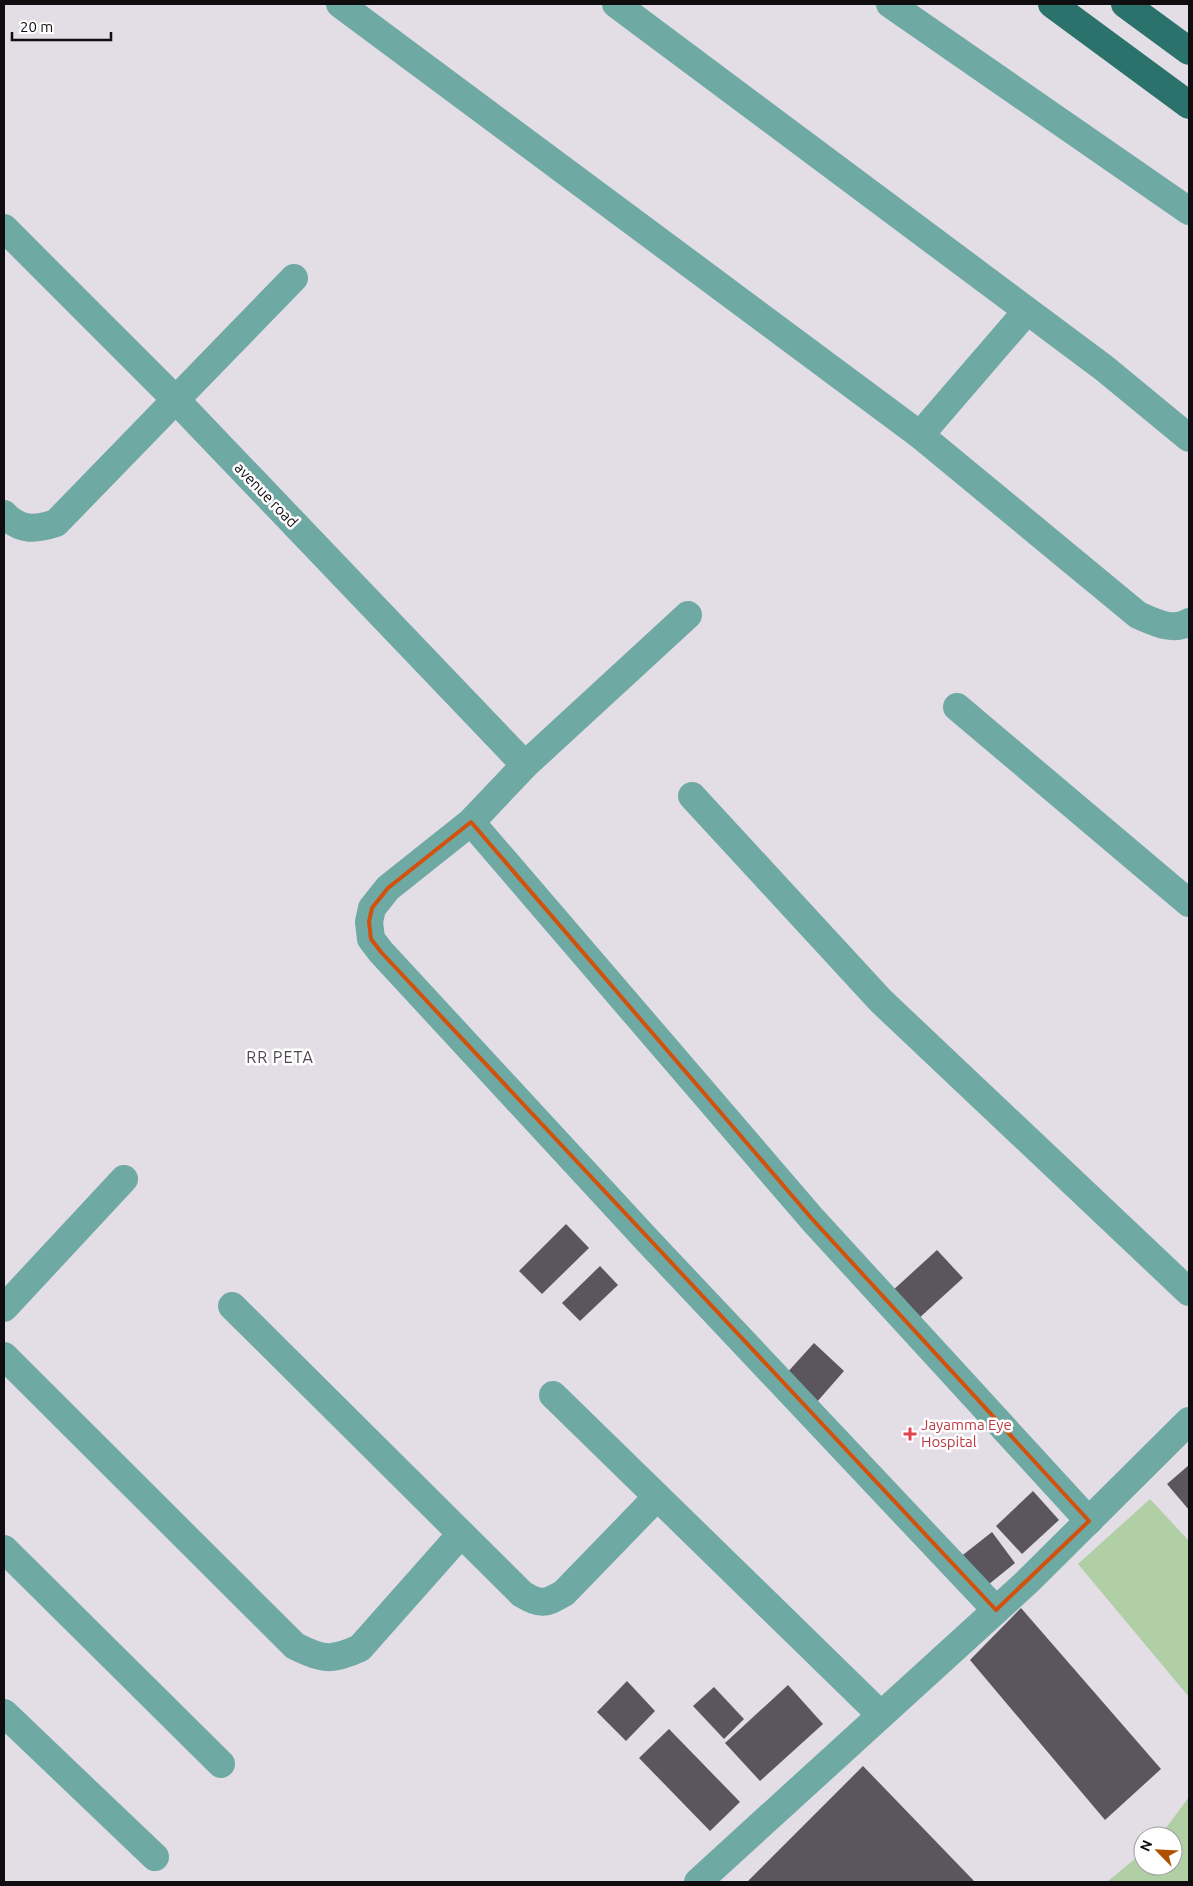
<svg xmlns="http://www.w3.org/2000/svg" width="1193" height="1886" viewBox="0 0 1193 1886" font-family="Ubuntu,sans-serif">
<rect width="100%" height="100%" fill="#e3dde5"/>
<g fill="#b0cfa4">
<path d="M1150,1499l39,42v156l-111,-133z"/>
<path d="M1189,1797v85h-82l36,-30v14h30v-30h-13z"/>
</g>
<g fill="#5b565d">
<path d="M566,1224l23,24 -47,46 -23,-23z"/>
<path d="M937,1250l26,28 -46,42 -26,-28z"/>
<path d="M600,1266l18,19 -38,36 -18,-18z"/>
<path d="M814,1343l30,28 -28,32 -31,-28z"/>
<path d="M1189,1465v45l-22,-26z"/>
<path d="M1033,1491l26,29 -37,34 -26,-28z"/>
<path d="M992,1532l23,31 -32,26 -24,-31z"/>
<path d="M1021,1608l140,161 -56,51 -135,-160z"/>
<path d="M627,1681l28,30 -29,30 -29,-29z"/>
<path d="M788,1685l35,39 -63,57 -35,-38z"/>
<path d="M714,1687l30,32 -20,20 -31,-33z"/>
<path d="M669,1729l71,73 -30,29 -71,-73z"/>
<path d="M863,1766l112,116h-228z"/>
</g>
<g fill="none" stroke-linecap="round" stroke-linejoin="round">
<g stroke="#6ea9a4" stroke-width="28">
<path d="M340,4l580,431 218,180c16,7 35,17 51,7"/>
<path d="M616,4l488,364 85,70"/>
<path d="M890,4l299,207"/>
<path d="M4,228l171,171 350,366"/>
<path d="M920,435l107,-124"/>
<path d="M4,514c16,17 31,16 52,9l238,-245"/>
<path d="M688,615l-163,150 -54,57 -83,66 -16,20 -3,14 2,17 10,13 267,289 348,369"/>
<path d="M957,707l232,196"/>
<path d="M692,796l189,205 308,291"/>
<path d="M471,822l342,398 276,301"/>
<path d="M232,1306l290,288c19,11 23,10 42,-1l93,-96"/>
<path d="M4,1308l120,-129"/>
<path d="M4,1356l291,290c28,14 37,15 65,2l101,-114"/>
<path d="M553,1395l328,320"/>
<path d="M4,1549l217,215"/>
<path d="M4,1713l151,144"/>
</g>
<path stroke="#6ea9a4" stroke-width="28" d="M698,1882l329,-300 162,-161"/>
<g stroke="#2b726d" stroke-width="28">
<path d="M1052,4l137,101"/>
<path d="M1125,4l64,47"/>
</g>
</g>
<path fill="none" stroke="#d2510c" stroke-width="4" stroke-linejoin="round" d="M471,822l342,398 276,301 -93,89 -615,-658 -10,-13 -2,-17 3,-14 16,-20z"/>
<path fill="#e0444e" stroke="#fff" stroke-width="2" d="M907.5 1426.5h5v5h5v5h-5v5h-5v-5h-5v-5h5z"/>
<g text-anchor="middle" stroke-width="5" stroke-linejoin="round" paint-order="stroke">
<g font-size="15" fill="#0f0d10" stroke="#fff">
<text transform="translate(266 495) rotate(46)" y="5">avenue road</text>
</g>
<g font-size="15" fill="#be3a42" stroke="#fff" text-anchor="start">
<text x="921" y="1430">Jayamma Eye<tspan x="921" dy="17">Hospital</tspan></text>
</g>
<g font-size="16" letter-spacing="1" fill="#4c474e" stroke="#fff">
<text x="280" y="1063">RR PETA</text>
</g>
</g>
<rect width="1193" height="1886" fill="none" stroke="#0f0d10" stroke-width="10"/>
<g transform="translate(1158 1851) rotate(294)"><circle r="24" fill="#ffffff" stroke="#9f9e9f"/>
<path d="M0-4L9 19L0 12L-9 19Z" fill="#af5000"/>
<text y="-8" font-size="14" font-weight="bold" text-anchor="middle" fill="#0f0d10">N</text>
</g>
<path d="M12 32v8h99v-8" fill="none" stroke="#0f0d10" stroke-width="2.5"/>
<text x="20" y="32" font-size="15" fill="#0f0d10" stroke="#ffffff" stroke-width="4" paint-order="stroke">20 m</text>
</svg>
